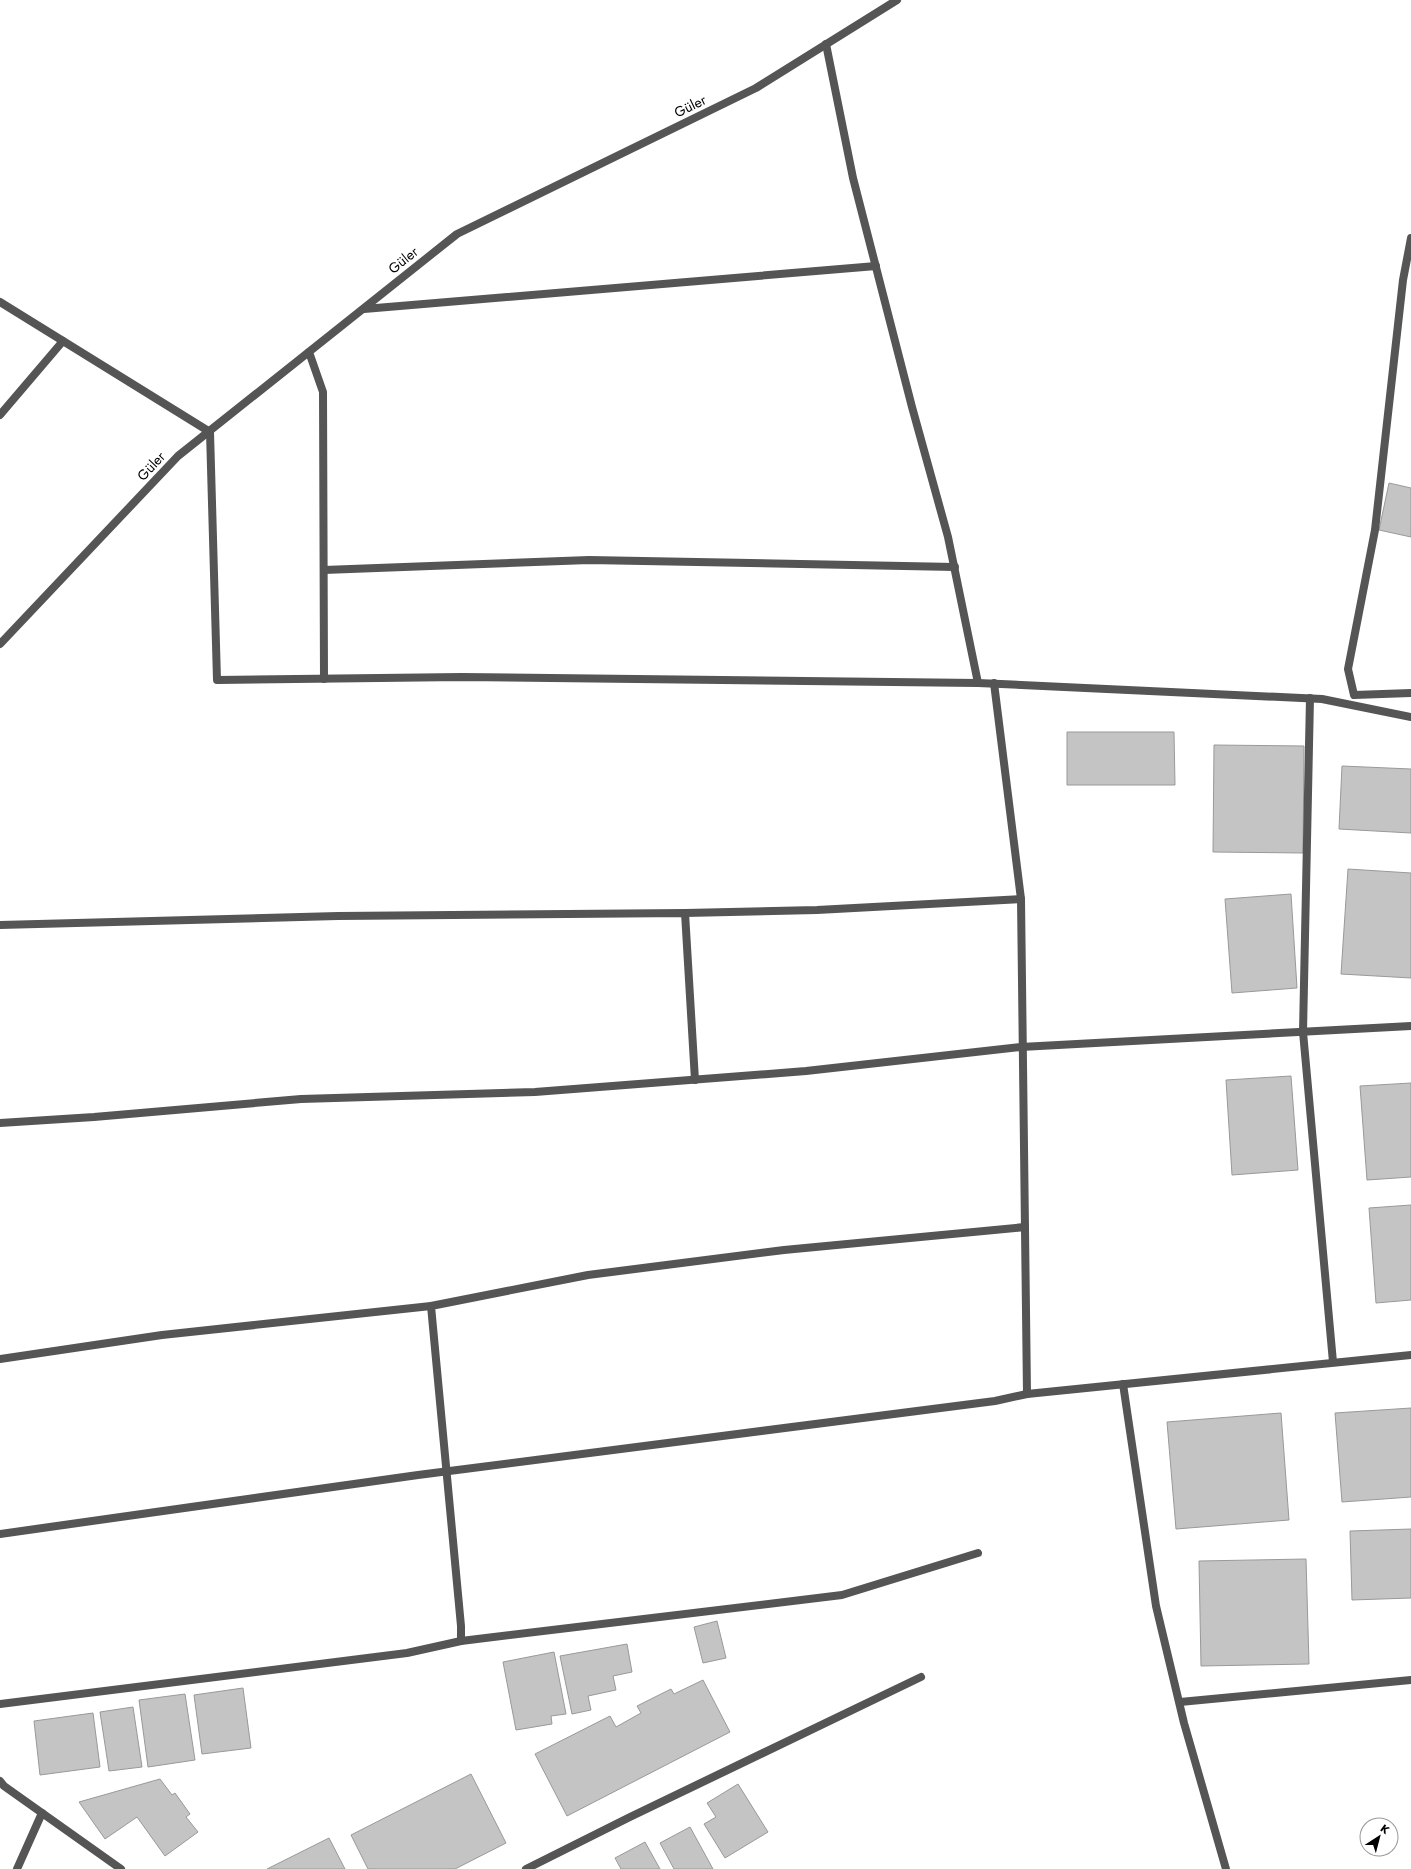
<svg xmlns="http://www.w3.org/2000/svg" width="1411" height="1869" viewBox="0 0 1411 1869" font-family="Jost,sans-serif">
<rect width="100%" height="100%" fill="#fff"/>
<g fill="#c4c4c4" stroke="#999">
<path d="M1389,483l22,5v49l-32,-7z"/>
<path d="M1067,732h107l1,53h-108z"/>
<path d="M1214,745l90,1 -1,107 -90,-1z"/>
<path d="M1342,766l69,3v64l-72,-4z"/>
<path d="M1348,869l63,4v105l-70,-4z"/>
<path d="M1291,894l6,94 -65,5 -7,-94z"/>
<path d="M1291,1076l7,94 -66,5 -6,-95z"/>
<path d="M1411,1083v94l-44,3 -7,-94z"/>
<path d="M1411,1205v95l-35,3 -7,-95z"/>
<path d="M1411,1408v89l-69,5 -7,-89z"/>
<path d="M1281,1413l8,107 -113,9 -9,-107z"/>
<path d="M1411,1529v69l-59,2 -2,-69z"/>
<path d="M1306,1559l3,105 -108,2 -2,-105z"/>
<path d="M717,1621l9,37 -23,5 -9,-36z"/>
<path d="M627,1644l5,28 -19,4 3,14 -28,6 3,14 -19,4 -12,-58z"/>
<path d="M554,1652l12,62 -15,2 1,8 -36,6 -13,-68z"/>
<path d="M703,1680l27,52 -163,84 -32,-62 75,-38 6,11 25,-14 -4,-7 34,-17 3,5z"/>
<path d="M243,1688l8,60 -49,6 -8,-59z"/>
<path d="M185,1694l10,66 -47,7 -9,-67z"/>
<path d="M133,1707l9,60 -33,4 -9,-59z"/>
<path d="M93,1713l7,54 -60,8 -6,-54z"/>
<path d="M471,1774l35,69 -51,26h-87l-17,-34z"/>
<path d="M160,1779l12,16 3,-2 15,21 -4,3 12,15 -33,24 -28,-39 -32,22 -26,-37z"/>
<path d="M738,1784l30,48 -43,26 -21,-34 12,-7 -9,-14z"/>
<path d="M690,1827l23,42h-39l-14,-26z"/>
<path d="M329,1838l16,31h-78z"/>
<path d="M645,1842l15,27h-39l-6,-11z"/>
</g>
<g fill="none" stroke-linecap="round" stroke-linejoin="round">
<g stroke="#555" stroke-width="8">
<path d="M826,44l27,134 59,229 36,130 30,146"/>
<path d="M1411,238l-8,42 -28,250 -27,139 6,26 57,-2"/>
<path d="M0,302l210,130 7,248 245,-3 516,6 344,16 89,18"/>
<path d="M364,309l512,-43"/>
<path d="M309,352l14,40 1,287"/>
<path d="M0,415l63,-74"/>
<path d="M324,570l265,-10 366,7"/>
<path d="M0,644l178,-188 279,-222 299,-146 141,-88"/>
<path d="M994,683l27,216 6,495"/>
<path d="M1310,698l-7,334 30,330"/>
<path d="M685,913l132,-3 204,-11"/>
<path d="M0,925l338,-9 347,-3 10,167"/>
<path d="M0,1123l94,-6 207,-18 234,-7 271,-21 215,-24 390,-21"/>
<path d="M0,1359l162,-24 269,-29"/>
<path d="M1123,1384l33,222 28,117 42,146"/>
<path d="M0,1534l418,-59 577,-74 32,-7 384,-39"/>
<path d="M461,1641l381,-46 136,-42"/>
<path d="M1180,1702l231,-22"/>
<path d="M0,1704l407,-51 54,-12v-15l-30,-320 157,-31 196,-25 241,-23"/>
<path d="M0,1781l4,5 117,83"/>
<path d="M17,1869l25,-56"/>
<path d="M526,1869l104,-52 291,-140"/>
</g>
</g>
<g text-anchor="middle" stroke-width="4" stroke-linejoin="round" paint-order="stroke">
<g font-size="14" fill="#000" stroke="#fff">
<text transform="translate(690 106) rotate(-26)" y="5">Güler</text>
<text transform="translate(403 260) rotate(-39)" y="5">Güler</text>
<text transform="translate(151 466) rotate(-47)" y="5">Güler</text>
</g>
</g>
<g transform="translate(1379 1837) rotate(36)"><circle r="19" fill="#ffffff" stroke="#999999"/>
<path d="M0-3L7 15L0 10L-7 15Z" fill="#000000"/>
<text y="-6" font-size="11" font-weight="bold" text-anchor="middle" fill="#000000">K</text>
</g>
</svg>
